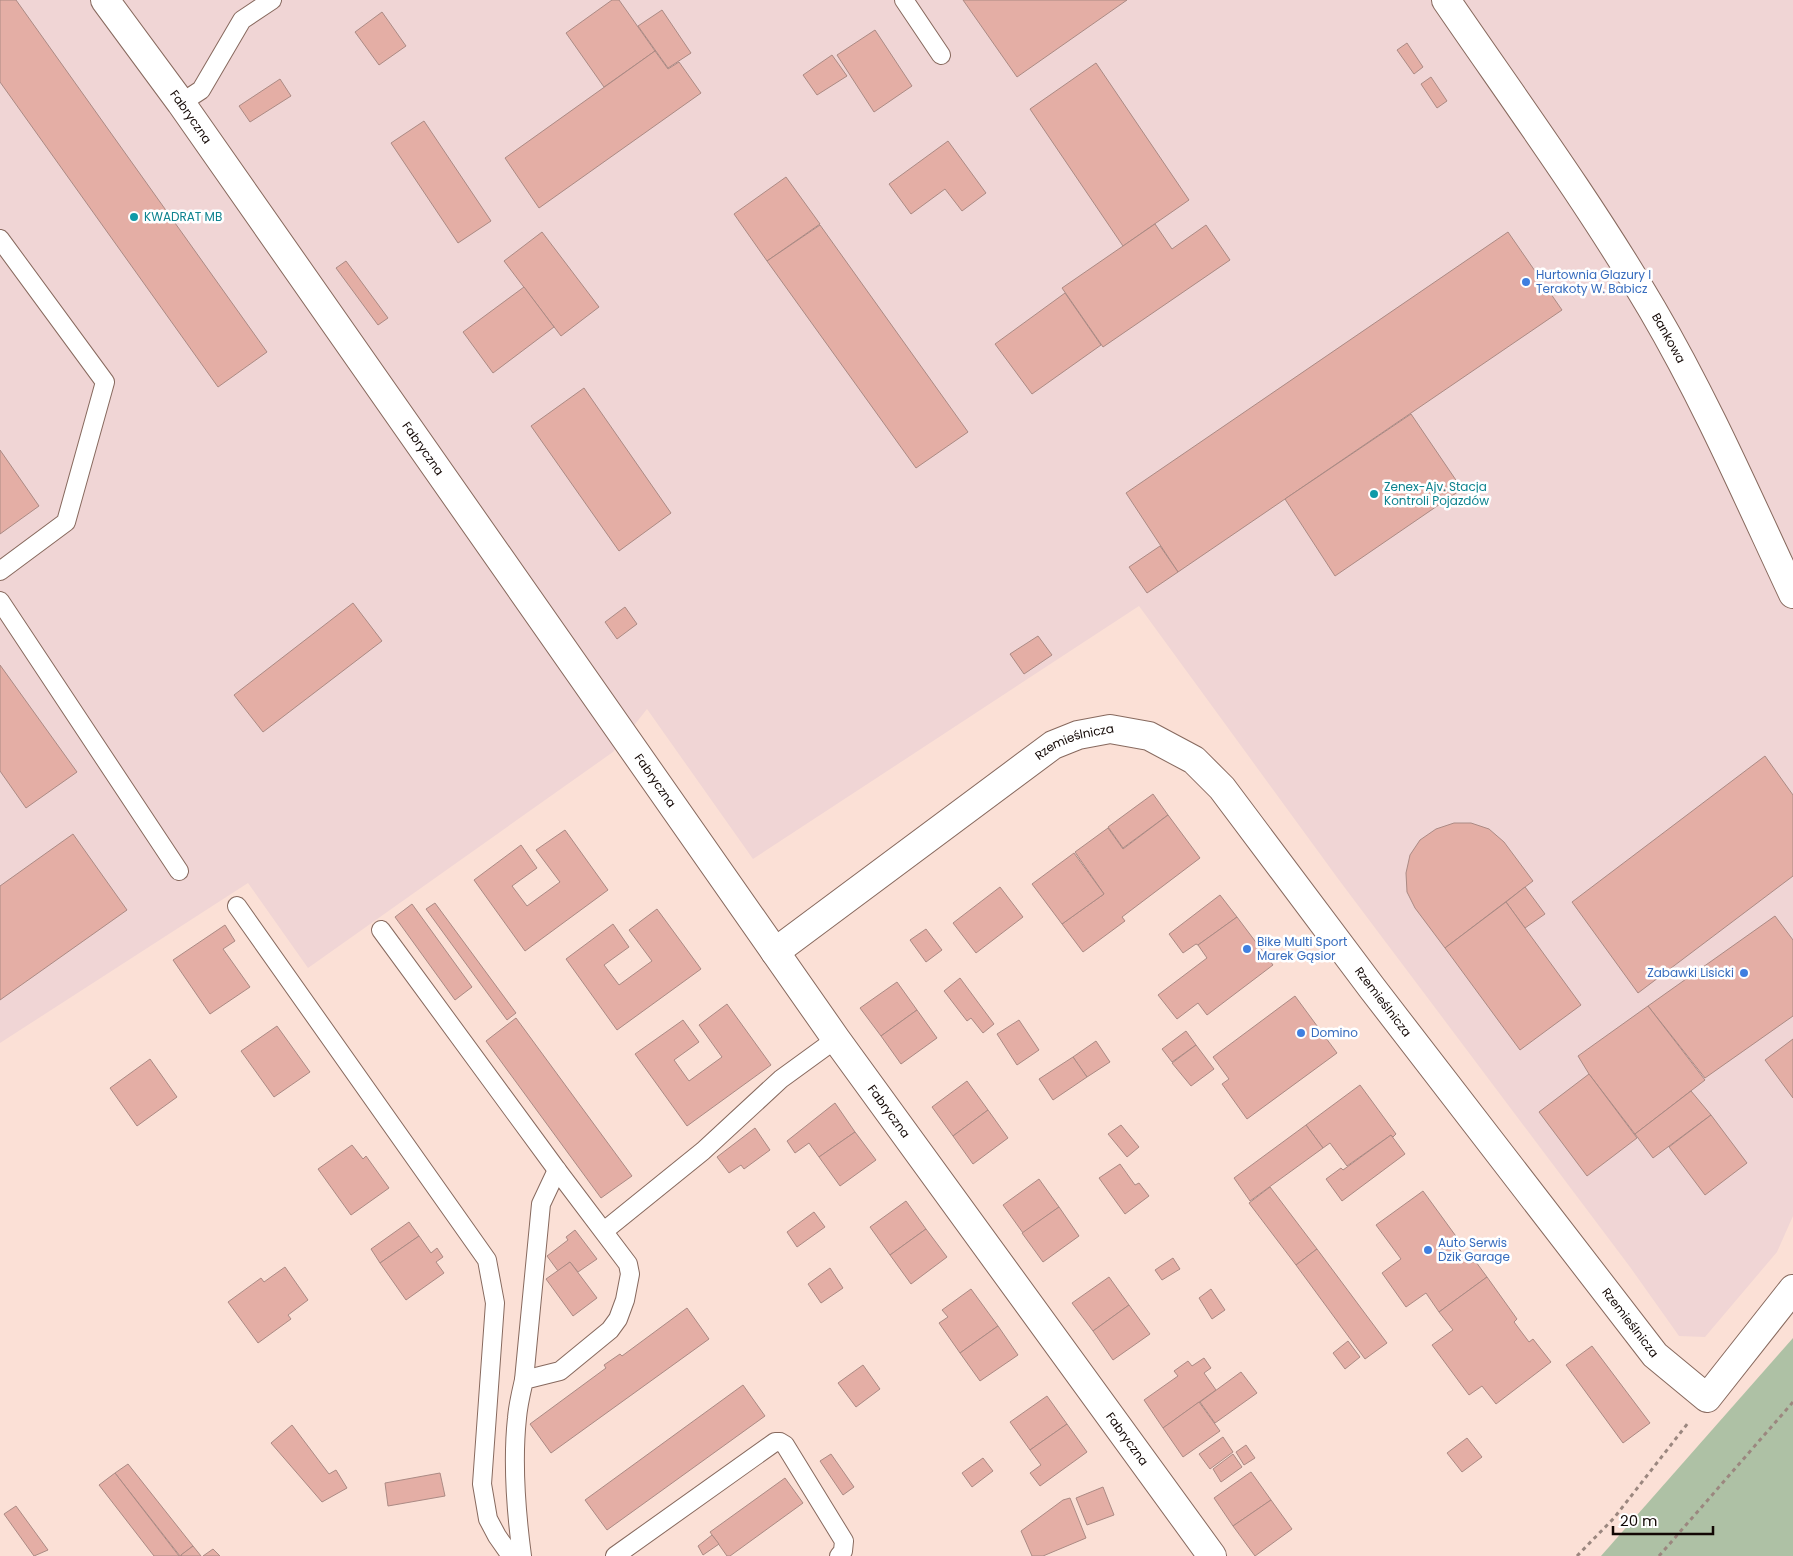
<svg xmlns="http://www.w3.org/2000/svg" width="1793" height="1556" viewBox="0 0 1793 1556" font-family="Poppins,sans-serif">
<rect width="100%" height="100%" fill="#fbe0d6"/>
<path fill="#f0d5d5" d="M0,0h1793v1216l-16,36 -72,85 -26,-1 -49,-69 -291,-387 -200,-274 -386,253 -106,-150 -34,43 -305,216 -60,-85 -248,160z"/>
<path fill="#aec1a5" d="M1793,1338v218h-192z"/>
<g fill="#e4aea5" stroke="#ab8a84">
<path d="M0,0h16l251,352 -49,35 -218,-305z"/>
<path d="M612,0h7l36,51 -51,36 -38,-54z"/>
<path d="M963,0h164l-110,77z"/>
<path d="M662,10l29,43 -23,15 -30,-42z"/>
<path d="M382,12l24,34 -27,19 -24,-33z"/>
<path d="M875,30l37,56 -38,26 -37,-57z"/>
<path d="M1407,43l16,24 -9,7 -17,-24z"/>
<path d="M655,51l13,18 11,-7 22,31 -162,115 -34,-50z"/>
<path d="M832,55l15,21 -30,19 -14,-20z"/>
<path d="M1096,63l93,137 -66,46 -93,-137z"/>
<path d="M1431,77l16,24 -10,7 -16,-24z"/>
<path d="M280,79l11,17 -41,26 -11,-16z"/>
<path d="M424,121l67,100 -33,22 -67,-100z"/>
<path d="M948,141l38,52 -24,18 -17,-22 -34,25 -22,-30z"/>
<path d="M786,177l34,47 -53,37 -33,-47z"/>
<path d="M1155,224l17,25 34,-24 24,35 -127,87 -41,-59z"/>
<path d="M820,225l148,207 -52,36 -149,-207z"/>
<path d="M542,232l57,75 -38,29 -57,-75z"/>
<path d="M1508,232l54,78 -384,262 -52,-79z"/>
<path d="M346,261l42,57 -10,7 -42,-57z"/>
<path d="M524,287l30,40 -61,46 -30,-41z"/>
<path d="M1065,293l36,52 -69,49 -37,-50z"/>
<path d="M584,388l87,125 -52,38 -88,-125z"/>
<path d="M1411,414l51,75 -127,87 -50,-77z"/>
<path d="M0,450l39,56 -39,28z"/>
<path d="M1160,546l18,26 -31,21 -18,-26z"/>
<path d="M353,603l29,38 -119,91 -29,-37z"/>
<path d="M625,607l12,17 -20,15 -12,-17z"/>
<path d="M1038,636l14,19 -28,19 -14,-20z"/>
<path d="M0,665l77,107 -51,36 -26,-37z"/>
<path d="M1765,756l28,39v81l-155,117 -66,-91z"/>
<path d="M1153,794l15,21 -45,33 -15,-21z"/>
<path d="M1168,815l32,43 -78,59 3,4 -42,31 -21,-28 42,-30 -29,-42 33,-24 15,21z"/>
<path d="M1454,823h17l18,6 15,13 29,39 -88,67 -30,-40 -8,-16 -1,-19 4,-18 10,-15 16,-11z"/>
<path d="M565,830l43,60 -83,61 -51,-71 47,-35 16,23 -25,18 15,20 33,-24 -24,-32z"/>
<path d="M73,834l54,76 -127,90v-114z"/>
<path d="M1074,853l30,41 -42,30 -30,-40z"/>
<path d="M1000,887l23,30 -47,36 -23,-30z"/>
<path d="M1525,887l20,27 -20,14 -19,-26z"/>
<path d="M1220,895l17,22 -39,28 -2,-1 -13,9 -14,-19z"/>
<path d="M1506,902l75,103 -61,45 -75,-102z"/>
<path d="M435,903l81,110 -9,7 -81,-111z"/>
<path d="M412,904l60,83 -17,13 -60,-83z"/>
<path d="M657,909l44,60 -84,61 -51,-71 47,-35 16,23 -25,18 15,20 33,-24 -23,-31z"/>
<path d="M1775,916l18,24v76l-88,62 -57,-72z"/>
<path d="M1237,917l36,48 -66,50 -9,-12 -21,16 -19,-24 49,-37 -9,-13z"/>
<path d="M225,925l10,16 -12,8 27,38 -40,27 -37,-54z"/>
<path d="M926,929l16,21 -16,12 -16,-22z"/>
<path d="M960,978l34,46 -11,9 -12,-15 -4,3 -23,-30z"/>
<path d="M897,982l20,28 -36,26 -21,-28z"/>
<path d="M1295,996l42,57 -90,66 -25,-35 7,-5 -16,-22z"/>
<path d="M727,1004l44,61 -84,61 -52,-72 48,-34 16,22 -25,18 15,21 33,-24 -23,-32z"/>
<path d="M1648,1006l57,74 -70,54 -46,-60 -11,-18z"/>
<path d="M917,1010l20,28 -36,26 -20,-28z"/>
<path d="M516,1018l116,158 -31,22 -115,-157z"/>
<path d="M1019,1020l20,30 -22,15 -20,-31z"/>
<path d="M277,1026l33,46 -36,25 -33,-46z"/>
<path d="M1186,1031l10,14 -24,17 -10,-13z"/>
<path d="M1793,1039v59l-28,-38z"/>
<path d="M1096,1041l14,21 -23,15 -14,-20z"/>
<path d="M1196,1045l18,24 -23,17 -19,-23z"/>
<path d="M1073,1057l14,20 -34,23 -14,-21z"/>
<path d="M150,1059l27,38 -40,29 -27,-38z"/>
<path d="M1589,1074l48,64 -50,38 -48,-64z"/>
<path d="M967,1081l21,29 -35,26 -21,-29z"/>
<path d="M1360,1085l36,49 -3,3 -2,-2 -44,31 -17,-23 -7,5 -17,-23z"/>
<path d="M1691,1091l20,24 -58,43 -18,-24z"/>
<path d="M835,1103l20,29 -36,25 -10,-14 -14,10 -8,-12z"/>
<path d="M988,1110l20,28 -35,26 -20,-28z"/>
<path d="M1711,1115l36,48 -42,32 -36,-48z"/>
<path d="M1121,1125l18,22 -12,10 -19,-23z"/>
<path d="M1306,1125l17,23 -73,53 -16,-23z"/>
<path d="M755,1128l15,22 -26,19 -3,-4 -12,8 -12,-16z"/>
<path d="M855,1132l21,28 -36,26 -21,-29z"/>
<path d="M1391,1135l14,19 -63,47 -16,-22 15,-11 2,2z"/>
<path d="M352,1145l11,14 3,-3 23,32 -38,27 -33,-46z"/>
<path d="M1120,1164l15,21 4,-2 10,13 -24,18 -26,-36z"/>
<path d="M1039,1179l20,28 -36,26 -20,-28z"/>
<path d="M1270,1187l47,62 -21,16 -47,-62z"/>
<path d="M1423,1191l35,48 -4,3 15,20h7l11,15 -48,35 -13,-19 -20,14 -24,-34 19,-14 -25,-34z"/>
<path d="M906,1201l20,28 -36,26 -20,-28z"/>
<path d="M1059,1207l20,29 -36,26 -21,-29z"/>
<path d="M814,1212l11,15 -28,20 -10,-15z"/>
<path d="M409,1222l10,14 -39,27 -9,-14z"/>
<path d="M926,1229l21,28 -36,27 -21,-29z"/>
<path d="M575,1230l22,29 -19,13 -8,-10 -12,9 -11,-15 21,-16 -2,-3z"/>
<path d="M419,1236l12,17 6,-5 6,9 -7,5 8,11 -38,27 -26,-37z"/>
<path d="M1317,1249l70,94 -22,16 -69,-94z"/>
<path d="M1173,1258l7,11 -18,11 -7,-10z"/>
<path d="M570,1262l27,36 -24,18 -27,-37z"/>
<path d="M285,1267l23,33 -20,15 3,4 -33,24 -30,-41 33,-24 3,4z"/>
<path d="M830,1268l13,20 -22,15 -13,-19z"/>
<path d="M1109,1277l20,28 -36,26 -21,-28z"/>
<path d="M1487,1277l30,42 -3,3 15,20 4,-3 18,23 -55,42 -14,-18 -13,9 -37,-50 21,-15 -14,-18z"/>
<path d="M971,1289l27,37 -38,27 -21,-30 9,-6 -6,-7z"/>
<path d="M1211,1289l14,21 -13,9 -13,-21z"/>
<path d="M1129,1305l21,29 -37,26 -20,-29z"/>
<path d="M687,1308l22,31 -158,114 -21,-29 76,-56 -2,-3 16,-11 2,2z"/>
<path d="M998,1326l20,29 -38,26 -20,-28z"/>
<path d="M1348,1341l12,16 -15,12 -12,-16z"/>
<path d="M1592,1346l58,77 -27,20 -57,-78z"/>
<path d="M1204,1358l7,10 -7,5 12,17 -53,38 -19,-28 34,-24 -4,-5 14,-10 4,5z"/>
<path d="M863,1365l17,24 -24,18 -18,-24z"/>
<path d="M1241,1372l16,21 -42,30 -15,-21z"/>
<path d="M743,1385l22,31 -158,114 -22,-30z"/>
<path d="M1047,1396l20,28 -37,26 -20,-28z"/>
<path d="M1199,1402l21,29 -37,26 -20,-29z"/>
<path d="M1067,1424l20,28 -47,34 -10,-13 11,-8 -11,-15z"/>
<path d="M292,1425l37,49 7,-4 11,18 -25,14 -51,-59z"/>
<path d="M1223,1437l10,15 -23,17 -11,-15z"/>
<path d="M1467,1438l15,19 -20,15 -15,-19z"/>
<path d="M1246,1445l9,13 -11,7 -8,-13z"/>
<path d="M831,1454l23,33 -11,8 -23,-34z"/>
<path d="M1233,1454l9,13 -21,15 -8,-13z"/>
<path d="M983,1458l10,13 -21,16 -10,-14z"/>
<path d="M128,1464l65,82 -13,10 -65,-83z"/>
<path d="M1251,1472l20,28 -38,26 -19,-28z"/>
<path d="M115,1473l64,83h-25l-55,-71z"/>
<path d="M440,1473l5,23 -57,10 -3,-23z"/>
<path d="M785,1478l18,25 -73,53h-3l-17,-24z"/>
<path d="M1103,1487l11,28 -27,10 -11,-27z"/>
<path d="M1070,1498l16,40 -43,18h-11l-11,-25 42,-31z"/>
<path d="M1271,1500l21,29 -37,27 -22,-30z"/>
<path d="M16,1506l32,44 -14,6 -30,-42z"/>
<path d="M712,1535l7,9 -16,11 -5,-9z"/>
<path d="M193,1546l8,10h-19l-1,-1z"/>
<path d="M213,1549l7,7h-17z"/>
</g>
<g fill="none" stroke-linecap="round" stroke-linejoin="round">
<g stroke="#87695e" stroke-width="20">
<g id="lane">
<path d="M904,0l37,55"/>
<path d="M181,103l20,-13 41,-70 30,-20"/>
<path d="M0,239l105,143 -39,140 -66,49"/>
<path d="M0,601l179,270"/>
<path d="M237,906l250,354 8,43 -13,181 6,35 9,17 14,20"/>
<path d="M381,930l176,240 71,94 2,10 -5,26 -7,19 -8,11 -50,41 -36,9c-3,13 -6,25 -7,38 -5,46 -1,93 5,138"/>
<path d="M604,1231l99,-80 78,-72 55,-40"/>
<path d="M524,1380l17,-176 16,-34"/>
<path d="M615,1556l160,-114h5l5,3 59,96 -1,10 -4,5"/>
</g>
</g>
<g stroke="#87695e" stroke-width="30">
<g id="street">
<path id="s1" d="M105,0l76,103 655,936 376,517"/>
<path id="s2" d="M775,952l278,-207 25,-10 32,-6 39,7 45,24 28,28 150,200 283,367 52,43 86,-109"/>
</g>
</g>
<g stroke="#87695e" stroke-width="30">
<g id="secondary">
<path id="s3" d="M1446,0c70,102 143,202 206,309 54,92 96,189 141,285"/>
</g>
</g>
<g stroke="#9b877f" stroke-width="3" stroke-dasharray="4 4" stroke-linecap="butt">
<path d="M1577,1556l37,-38 74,-95"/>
<path d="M1659,1556l134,-154"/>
</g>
<use href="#lane" stroke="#fff" stroke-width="18"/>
<use href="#street" stroke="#fff" stroke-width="28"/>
<use href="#secondary" stroke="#fff" stroke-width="28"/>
</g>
<g fill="#0f9aa8" stroke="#fff" stroke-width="2">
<circle cx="134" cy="217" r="5"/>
<circle cx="1374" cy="494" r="5"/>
</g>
<g fill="#3f7fe0" stroke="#fff" stroke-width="2">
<circle cx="1526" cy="282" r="5"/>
<circle cx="1247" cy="949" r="5"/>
<circle cx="1744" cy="973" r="5"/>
<circle cx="1301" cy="1033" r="5"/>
<circle cx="1428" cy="1250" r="5"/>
</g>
<g text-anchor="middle" stroke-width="5" stroke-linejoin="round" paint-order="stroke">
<g font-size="12" fill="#130805" stroke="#fff">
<text dy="4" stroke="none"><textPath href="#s1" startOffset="145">Fabryczna</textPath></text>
<text dy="4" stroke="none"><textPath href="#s3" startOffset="405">Bankowa</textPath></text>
<text dy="4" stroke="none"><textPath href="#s1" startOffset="550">Fabryczna</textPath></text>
<text dy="4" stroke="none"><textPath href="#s2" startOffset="368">Rzemieślnicza</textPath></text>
<text dy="4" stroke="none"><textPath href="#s1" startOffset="955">Fabryczna</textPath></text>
<text dy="4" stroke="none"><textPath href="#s2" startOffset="804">Rzemieślnicza</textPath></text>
<text dy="4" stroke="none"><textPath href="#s1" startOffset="1360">Fabryczna</textPath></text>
<text dy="4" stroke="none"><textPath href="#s2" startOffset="1209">Rzemieślnicza</textPath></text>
<text dy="4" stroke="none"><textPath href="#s1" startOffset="1765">Fabryczna</textPath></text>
</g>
<g font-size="12" fill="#0d838f" stroke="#fff" text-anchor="start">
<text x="144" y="221">KWADRAT MB</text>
<text x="1384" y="491">Zenex-Ajv. Stacja<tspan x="1384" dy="14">Kontroli Pojazdów</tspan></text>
</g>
<g font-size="12" fill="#366cbe" stroke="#fff" text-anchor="start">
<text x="1536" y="279">Hurtownia Glazury I<tspan x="1536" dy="14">Terakoty W. Babicz</tspan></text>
<text x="1257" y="946">Bike Multi Sport<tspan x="1257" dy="14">Marek Gąsior</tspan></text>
<text x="1734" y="977" text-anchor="end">Zabawki Lisicki</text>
<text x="1311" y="1037">Domino</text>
<text x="1438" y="1247">Auto Serwis<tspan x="1438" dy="14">Dzik Garage</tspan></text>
</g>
</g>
<path d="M1613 1526v8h100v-8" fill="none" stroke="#130805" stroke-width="2.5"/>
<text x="1620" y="1526" font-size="15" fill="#130805" stroke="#ffffff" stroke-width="4" paint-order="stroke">20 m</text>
</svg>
